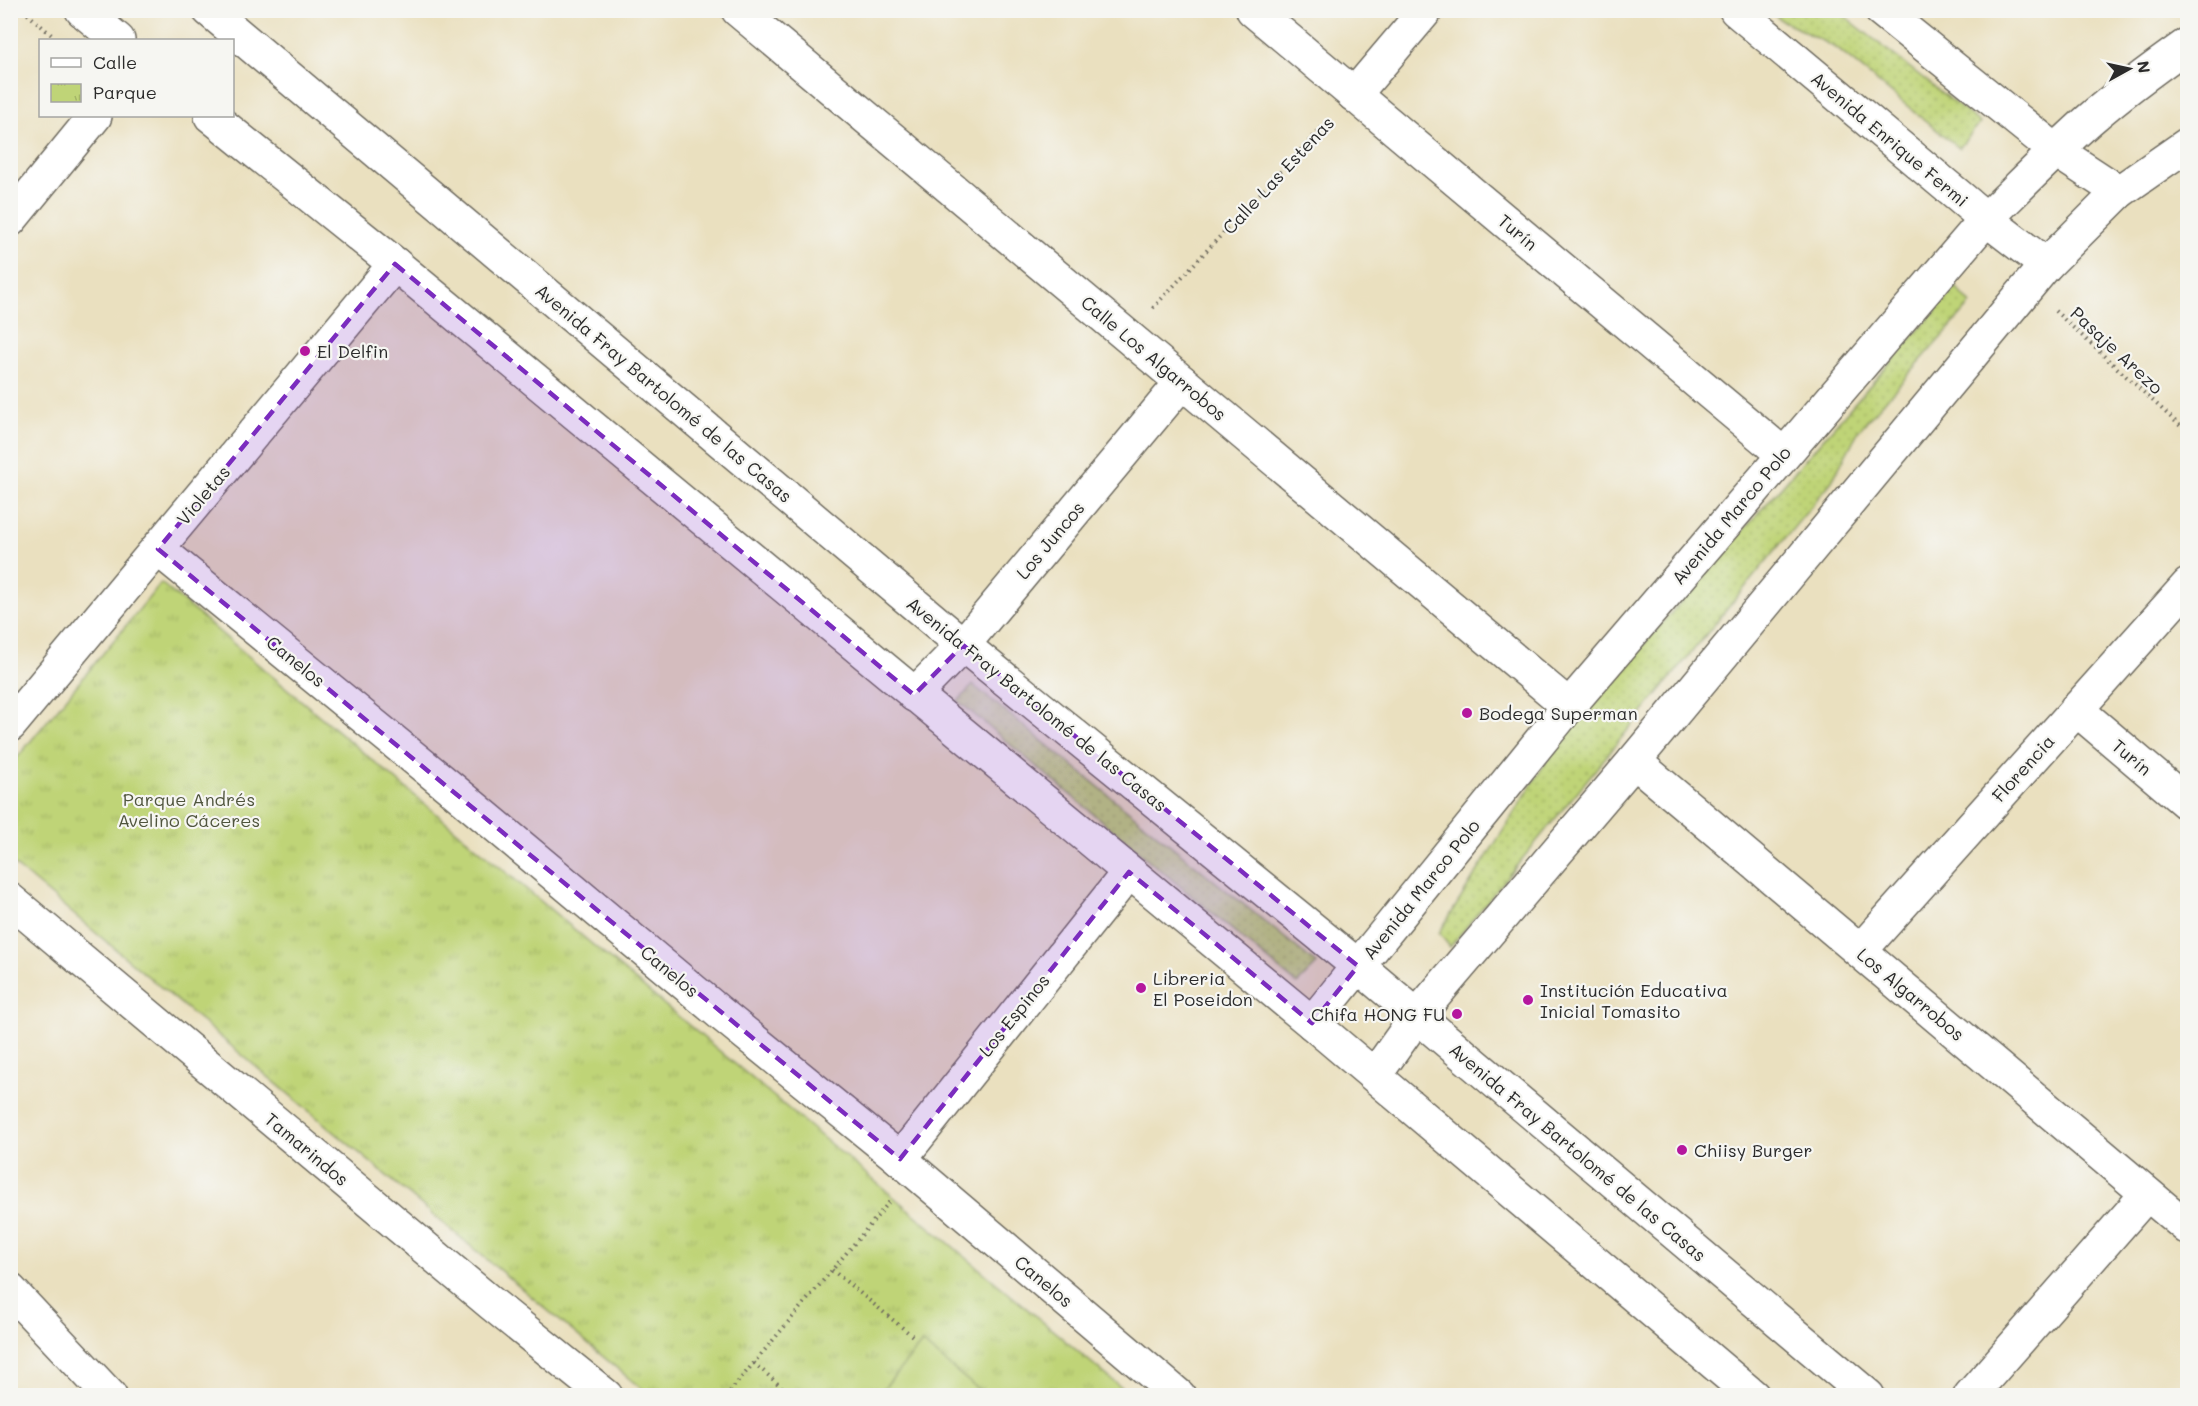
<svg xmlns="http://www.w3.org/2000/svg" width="2198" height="1406" font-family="Mali,sans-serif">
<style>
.grass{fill:url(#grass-dots);stroke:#758051;stroke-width:1.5}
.park{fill:url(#park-tufts);stroke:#758051;stroke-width:1.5}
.pitch{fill:#bfd477;stroke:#758051;stroke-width:1.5}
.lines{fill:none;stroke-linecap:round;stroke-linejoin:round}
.minor-casing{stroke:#6e6a5f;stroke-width:36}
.tertiary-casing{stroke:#6e6a5f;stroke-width:36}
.path{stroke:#6e6a5f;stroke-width:4;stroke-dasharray:1.5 4.5;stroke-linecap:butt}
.minor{stroke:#fff;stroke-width:33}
.tertiary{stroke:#fff;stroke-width:33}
.marked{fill:#7b2cbf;fill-opacity:0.2;stroke:#7b2cbf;stroke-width:4.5;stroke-dasharray:12 8;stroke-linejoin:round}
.poi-dot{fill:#b5179e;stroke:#f6f6f2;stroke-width:2}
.labels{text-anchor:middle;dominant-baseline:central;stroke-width:4.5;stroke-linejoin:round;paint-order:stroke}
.street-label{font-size:18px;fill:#2b2b2b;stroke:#f6f6f2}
.poi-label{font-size:18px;fill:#2b2b2b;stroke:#f6f6f2;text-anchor:start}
.park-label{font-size:18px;fill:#50553e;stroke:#f6f6f2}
</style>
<defs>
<pattern id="grass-dots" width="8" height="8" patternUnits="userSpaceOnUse" patternTransform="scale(1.5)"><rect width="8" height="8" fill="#bfd477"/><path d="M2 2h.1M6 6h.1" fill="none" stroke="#a4b667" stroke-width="1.8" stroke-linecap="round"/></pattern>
<pattern id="park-tufts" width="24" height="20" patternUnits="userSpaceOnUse" patternTransform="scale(1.5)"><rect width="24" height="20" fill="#bfd477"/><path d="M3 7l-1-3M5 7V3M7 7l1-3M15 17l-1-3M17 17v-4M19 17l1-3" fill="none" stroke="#a4b667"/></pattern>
</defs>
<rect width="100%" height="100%" fill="#f6f6f2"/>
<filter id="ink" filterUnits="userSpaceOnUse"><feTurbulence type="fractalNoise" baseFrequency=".0167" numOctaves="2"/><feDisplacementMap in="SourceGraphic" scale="12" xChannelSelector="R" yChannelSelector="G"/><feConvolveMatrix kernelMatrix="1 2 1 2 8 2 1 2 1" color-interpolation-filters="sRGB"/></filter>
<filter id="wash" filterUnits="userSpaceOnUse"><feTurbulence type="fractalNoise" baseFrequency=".008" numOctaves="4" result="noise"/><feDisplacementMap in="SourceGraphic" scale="24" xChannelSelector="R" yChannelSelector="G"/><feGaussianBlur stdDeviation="1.35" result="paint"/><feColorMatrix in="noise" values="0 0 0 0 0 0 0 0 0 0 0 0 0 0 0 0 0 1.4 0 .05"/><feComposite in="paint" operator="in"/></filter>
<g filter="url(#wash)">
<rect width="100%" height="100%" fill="#eae0bf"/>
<g class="grass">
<path d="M1769 11H1838L1980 123 1959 148 1836 48 1781 20Z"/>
<path d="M1956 287 1971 304 1859 430 1832 481 1450 947 1439 933 1559 741Z"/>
<path d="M973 685 1317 964 1297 984 958 701Z"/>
</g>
<path class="park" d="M161 583 1130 1395H649L11 862V765Z"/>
<path class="pitch" d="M922 1343 985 1395H878Z"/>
</g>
<g filter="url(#ink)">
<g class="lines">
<g class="minor-casing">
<g id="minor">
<path d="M738 10 1569 706"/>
<path d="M1253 10 1783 454"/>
<path d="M1354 95 1426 10"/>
<path d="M10 220 95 116"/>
<path d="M158 549 452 789 720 1013 900 1159 1179 1396"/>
<path d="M914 695 963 645 1182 382"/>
<path d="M2076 709 2188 804"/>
<path d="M10 725 395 264"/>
<path d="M1634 761 2188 1228"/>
<path d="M10 900 492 1304 606 1396"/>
<path d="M1860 951 2188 585"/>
<path d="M900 1159 1129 872"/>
<path d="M10 1290 110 1396"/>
<path d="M1970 1396 2147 1194"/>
</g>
</g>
<g class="tertiary-casing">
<g id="tertiary">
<path d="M82 10 118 40"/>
<path d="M209 10 963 645 1358 966 1868 1396"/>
<path d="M1736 10 1986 219 2046 265"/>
<path d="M1881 10 2055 150 2119 192"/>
<path d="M211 116 395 264 1312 1023 1753 1396"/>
<path d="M1312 1023 1569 706 1986 219C2020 186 2053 152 2089 120 2120 93 2154 68 2188 44"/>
<path d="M1375 1075 1417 1016 1634 761 2046 265 2119 192 2188 144"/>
</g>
</g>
<g class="path">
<path d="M23 10 54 37"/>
<path d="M1153 308 1328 121"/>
<path d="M2055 311 2188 433"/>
<path d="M10 770 18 761"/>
<path d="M832 1270 915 1338"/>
<path d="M754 1363 792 1396"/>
<path d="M726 1396 891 1200"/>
</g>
<use href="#minor" class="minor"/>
<use href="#tertiary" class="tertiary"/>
</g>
</g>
<path class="marked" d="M395 264 914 695 963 645 1358 966 1312 1023 1129 872 900 1159 158 549Z"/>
<g class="poi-dot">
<circle cx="305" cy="351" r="6"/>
<circle cx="1467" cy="713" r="6"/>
<circle cx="1141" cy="988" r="6"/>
<circle cx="1528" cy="1000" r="6"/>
<circle cx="1457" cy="1014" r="6"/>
<circle cx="1682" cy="1150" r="6"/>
</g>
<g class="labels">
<g class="street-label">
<text transform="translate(1890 139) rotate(40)">Avenida Enrique Fermi</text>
<text transform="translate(1278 175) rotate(-47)">Calle Las Estenas</text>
<text transform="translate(1518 232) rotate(40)">Turín</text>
<text transform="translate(2117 350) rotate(43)">Pasaje Arezo</text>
<text transform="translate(1154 358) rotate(40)">Calle Los Algarrobos</text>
<text transform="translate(664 393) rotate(40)">Avenida Fray Bartolomé de las Casas</text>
<text transform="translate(203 495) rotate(-50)">Violetas</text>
<text transform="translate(1731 515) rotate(-50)">Avenida Marco Polo</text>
<text transform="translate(1050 540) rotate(-50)">Los Juncos</text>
<text transform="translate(296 661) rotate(39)">Canelos</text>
<text transform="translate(1037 704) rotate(39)">Avenida Fray Bartolomé de las Casas</text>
<text transform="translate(2132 757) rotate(40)">Turín</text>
<text transform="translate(2023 768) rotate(-48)">Florencia</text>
<text transform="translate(1421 889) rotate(-51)">Avenida Marco Polo</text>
<text transform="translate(670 971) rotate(40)">Canelos</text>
<text transform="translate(1911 994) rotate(40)">Los Algarrobos</text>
<text transform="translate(1014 1015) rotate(-51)">Los Espinos</text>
<text transform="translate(307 1149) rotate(40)">Tamarindos</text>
<text transform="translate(1578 1152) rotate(40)">Avenida Fray Bartolomé de las Casas</text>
<text transform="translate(1044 1281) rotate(40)">Canelos</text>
</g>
<g class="poi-label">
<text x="317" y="351">El Delfin</text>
<text x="1479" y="713">Bodega Superman</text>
<text x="1153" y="978">Libreria<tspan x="1153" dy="21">El Poseidon</tspan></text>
<text x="1540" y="990">Institución Educativa<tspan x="1540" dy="21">Inicial Tomasito</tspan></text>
<text x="1445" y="1014" text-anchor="end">Chifa HONG FU</text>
<text x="1694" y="1150">Chiisy Burger</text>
</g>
<g class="park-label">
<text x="189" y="799">Parque Andrés<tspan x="189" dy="21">Avelino Cáceres</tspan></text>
</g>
</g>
<rect width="2198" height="1406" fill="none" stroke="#f6f6f2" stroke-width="36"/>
<rect x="39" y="39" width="195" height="78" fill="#f6f6f2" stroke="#a5a5a2" stroke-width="1.5"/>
<rect x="51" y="58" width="30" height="9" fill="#ffffff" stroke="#a5a5a2" stroke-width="1.5"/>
<text x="93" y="69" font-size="18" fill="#2b2b2b">Calle</text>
<rect x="51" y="84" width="30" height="18" fill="url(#park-tufts)" stroke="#a5a5a2" stroke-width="1.5"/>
<text x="93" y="99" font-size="18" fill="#2b2b2b">Parque</text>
<g transform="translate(2129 69) rotate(82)" stroke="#f6f6f2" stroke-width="4.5" paint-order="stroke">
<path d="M0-4.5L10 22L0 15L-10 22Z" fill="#2b2b2b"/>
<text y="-9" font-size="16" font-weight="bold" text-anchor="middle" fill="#2b2b2b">N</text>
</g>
</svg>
